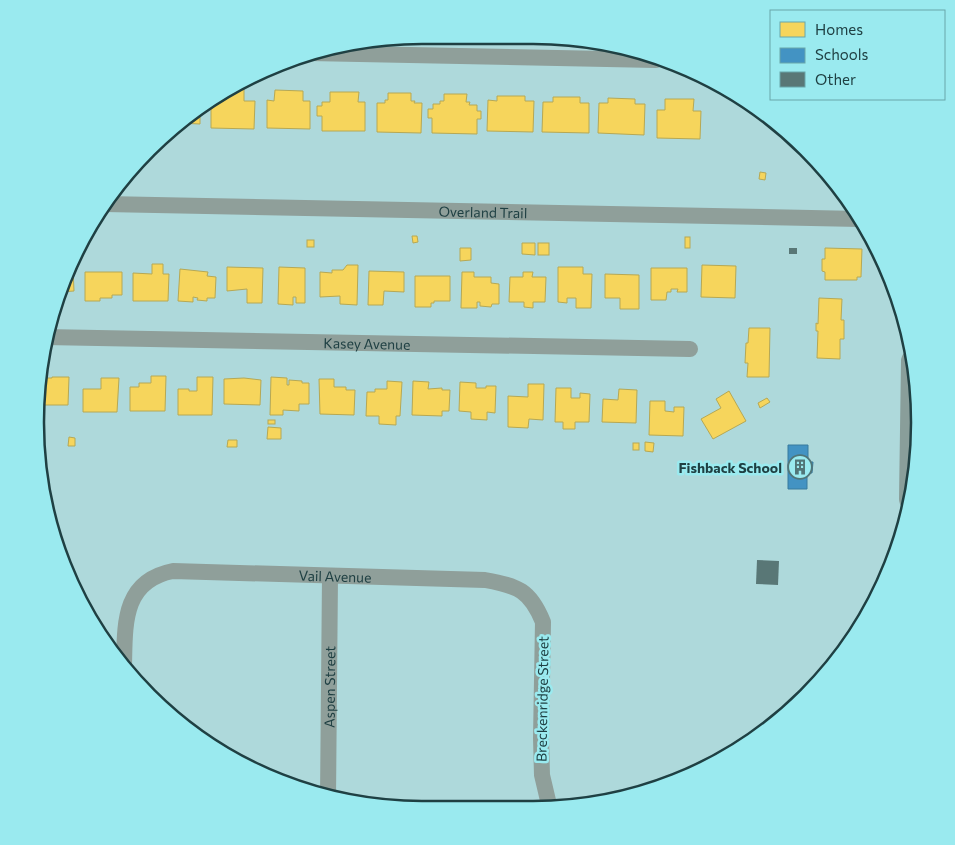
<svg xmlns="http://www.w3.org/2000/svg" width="955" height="845" font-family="Commissioner,sans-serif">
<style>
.homes{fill:#f6d55c;stroke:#b6a854}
.schools{fill:#4393c3;stroke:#387a9d}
.building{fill:#597776}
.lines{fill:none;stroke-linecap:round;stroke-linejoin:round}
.minor{stroke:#8f9f9a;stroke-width:16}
.secondary{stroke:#899e9a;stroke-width:24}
.labels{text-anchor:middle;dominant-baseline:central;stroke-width:5;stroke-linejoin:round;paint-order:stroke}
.street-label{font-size:14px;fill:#1f4043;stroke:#9aeaef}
.poi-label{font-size:14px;font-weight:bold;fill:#1f4043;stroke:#9aeaef;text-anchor:end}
.rim{fill:none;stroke:#1f4043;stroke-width:2.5}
</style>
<rect width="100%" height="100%" fill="#aed9db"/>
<g class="homes">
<path d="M230 89H244V101H255L254 129 211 128V101L223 100V94Z"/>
<path d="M275 90 303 91V101H310V129L267 128V100L274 101Z"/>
<path d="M330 92H359L358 102H365V131H322V116H317V106H322V102H330Z"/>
<path d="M388 93H411V101H415L414 103H422L421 133 377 132V103H385V100H388Z"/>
<path d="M444 94H467L466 102H470L469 105H477V111H481V119H477V134L432 133V118H428V109H433V104H440V101H444Z"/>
<path d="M497 96H525V101H534L533 132 487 131 488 100 497 101Z"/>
<path d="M553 97H580V103H589V133L542 132 543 102H553Z"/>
<path d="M608 98 635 99V104H645L644 135 598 133 599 103H608Z"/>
<path d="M665 99H694L693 111H701L700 139 657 138V110H665Z"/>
<path d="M200 109V124L178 123Z"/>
<path d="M760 172 766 173 765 180 759 179Z"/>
<path d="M412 236H417L418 242 413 243Z"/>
<rect x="685" y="237" width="5" height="11"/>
<rect x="307" y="240" width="7" height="7"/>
<path d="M522 243H535V255L522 254Z"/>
<rect x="538" y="243" width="11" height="12"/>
<path d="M460 248H471V260L460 261Z"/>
<path d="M825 248 862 249 861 277H857V280H825V272L822 271V259H825Z"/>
<path d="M152 264H163V274H169L168 301H133V273L152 274Z"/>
<path d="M347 265H358L357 305 340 304V296L320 297V272L332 273V270H343Z"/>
<path d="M702 265 736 266 735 298 701 297Z"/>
<path d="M227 267 263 268 262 303H247V289L227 291Z"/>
<path d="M279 267 305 268V303H296V297H293V305L278 304Z"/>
<path d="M558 267H583V274H592L591 308H576V298H567V303L558 302Z"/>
<path d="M651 268H687V292H677L678 289H671V292H667L666 300H651Z"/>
<path d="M68 269H73L74 291 59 292Z"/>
<path d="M180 269 208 272 207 276 216 277 215 298H207V301L197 300 198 298 193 297V302L178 301Z"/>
<path d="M369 271 404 272V292L384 291 383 305H368Z"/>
<path d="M85 272H122V295H112V298H100V301H85Z"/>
<path d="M462 272H474V277H491V283L499 284V304H492L491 307 480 306V302H477V308H461Z"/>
<path d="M523 272H533L532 277H546L545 302H533V308L524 307V302H509L510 277H523Z"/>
<path d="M605 274 639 275V309H620V298H605Z"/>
<path d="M415 276H450V301H434V303H431V307H415Z"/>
<path d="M819 298 842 299 841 320H844V339H840V359L817 358 818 331H816V323L818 324Z"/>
<path d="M749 328H770L769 377H747L748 363H745L746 343H748Z"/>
<path d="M151 376H166L165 411H130V387H139V383H151Z"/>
<path d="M52 377H69L68 405H39L40 378H52Z"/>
<path d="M197 377H213L212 415H178V389H189V391H197Z"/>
<path d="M271 377 287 378V385H289V380L302 381V383H309V404H299V411L283 410V415H270Z"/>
<path d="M101 378H119L117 412H83V389H101Z"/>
<path d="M244 378 261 380 260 405 224 404V379Z"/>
<path d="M319 379H334V387H346V390H355L354 415 320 414Z"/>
<path d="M387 381 402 382 400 416H396V425L379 424V416H366L367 392H375V389H387Z"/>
<path d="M413 381 429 382 428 389 442 388V390H450L449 411H442V416L412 415Z"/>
<path d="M460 382 476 383V388H486V386H496L495 413 487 412V420L471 419V412L459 411Z"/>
<path d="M528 384H544L543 420 529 419 528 428 508 427V396L528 397Z"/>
<path d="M556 388H571V398H580V393L590 394 589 422H575V429H563V422H555Z"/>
<path d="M619 389 637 390 636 423 602 422 603 399 618 400Z"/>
<path d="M729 391 746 421 713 439 701 419 721 408 716 399Z"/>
<path d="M767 398 770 402 760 408 758 403Z"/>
<path d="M650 401H665V411L674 412V407H684L683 436 649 435Z"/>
<rect x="268" y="420" width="7" height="4"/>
<path d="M268 427 281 428V439H267Z"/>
<path d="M37 436H42V448H36Z"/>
<path d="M69 437 75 438V446H68Z"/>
<path d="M228 440H237V447H227Z"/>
<path d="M645 442 654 443 653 452 645 451Z"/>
<rect x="633" y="443" width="6" height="7"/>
</g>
<path class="schools" d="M788 445H808V462H813L812 473H807V489H788Z"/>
<g class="building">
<rect x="789" y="248" width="8" height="6"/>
<path d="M757 560 779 561 778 585 756 584Z"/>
</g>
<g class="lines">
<g class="minor">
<path d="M309 53 656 60"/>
<path id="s1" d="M105 204 860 219"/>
<path id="s2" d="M45 337 690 349"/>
<path id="s3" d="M124 667C125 625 122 581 173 571L485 580C518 586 530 590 543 622L541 738 542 775 550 809"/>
<path id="s4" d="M328 798 330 576"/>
</g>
<path class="secondary" d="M911 499 913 361"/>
</g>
<defs>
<g id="building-ring" transform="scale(1.25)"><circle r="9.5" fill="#9aeaef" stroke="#517678" stroke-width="1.5"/><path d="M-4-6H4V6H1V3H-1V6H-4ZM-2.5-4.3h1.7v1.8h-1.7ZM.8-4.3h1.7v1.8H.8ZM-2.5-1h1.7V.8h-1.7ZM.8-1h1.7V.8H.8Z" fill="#517678"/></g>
</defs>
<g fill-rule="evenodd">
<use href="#building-ring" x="800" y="467"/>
</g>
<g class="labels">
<g class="street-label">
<text stroke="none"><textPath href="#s1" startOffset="378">Overland Trail</textPath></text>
<text stroke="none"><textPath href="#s2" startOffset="322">Kasey Avenue</textPath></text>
<text stroke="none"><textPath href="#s3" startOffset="282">Vail Avenue</textPath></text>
<text stroke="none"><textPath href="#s4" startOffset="111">Aspen Street</textPath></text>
<text transform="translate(542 699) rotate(-89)">Breckenridge Street</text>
</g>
<g class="poi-label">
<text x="782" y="467">Fishback School</text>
</g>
</g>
<path d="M0 0H955V845H0ZM422 44H533A378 378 0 0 1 911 422V423A378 378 0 0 1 533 801H422A378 378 0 0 1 44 423V422A378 378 0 0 1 422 44Z" fill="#9aeaef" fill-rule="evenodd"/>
<path class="rim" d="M422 44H533A378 378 0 0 1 911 422V423A378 378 0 0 1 533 801H422A378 378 0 0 1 44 423V422A378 378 0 0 1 422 44Z"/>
<rect x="770" y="10" width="175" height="90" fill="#9aeaef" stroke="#69a6aa"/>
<rect x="780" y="22" width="25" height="15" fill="#f6d55c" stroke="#69a6aa"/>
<text x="815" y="35" font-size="15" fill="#1f4043">Homes</text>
<rect x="780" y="48" width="25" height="15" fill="#4393c3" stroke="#69a6aa"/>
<text x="815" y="60" font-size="15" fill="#1f4043">Schools</text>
<rect x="780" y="72" width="25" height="15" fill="#597776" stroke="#69a6aa"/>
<text x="815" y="85" font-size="15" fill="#1f4043">Other</text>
</svg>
